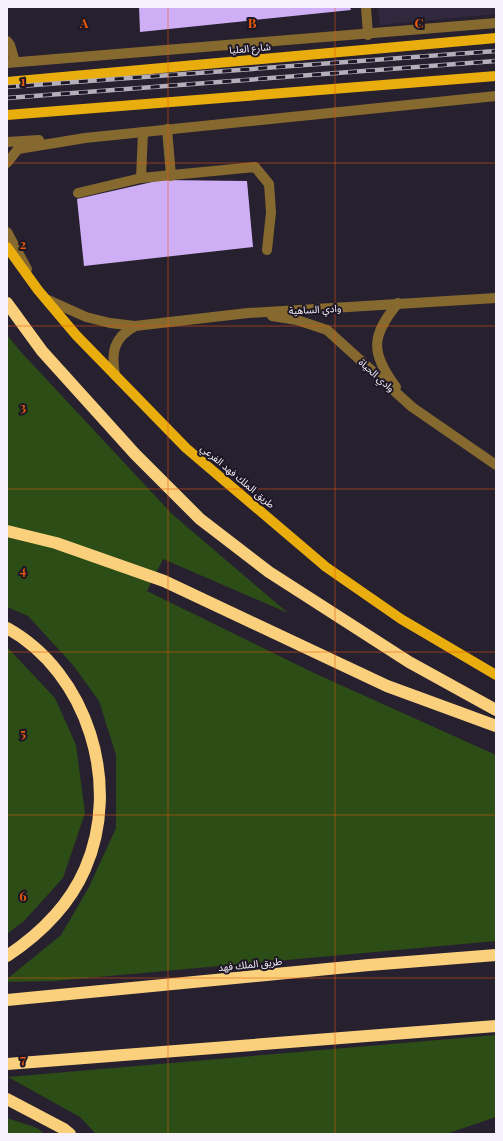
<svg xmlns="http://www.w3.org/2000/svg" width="503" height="1141" font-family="'Playfair Display','Noto Sans Arabic',serif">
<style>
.built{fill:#32283d}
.green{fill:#2c4d16}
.building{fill:#ceaff5}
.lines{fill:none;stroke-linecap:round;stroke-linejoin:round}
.service{stroke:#85692f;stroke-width:10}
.minor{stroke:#85692f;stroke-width:10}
.primary{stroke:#e9ad0e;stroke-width:10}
.motorway{stroke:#fad07d;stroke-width:12}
.rail-casing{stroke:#b4afbb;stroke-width:4.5}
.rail{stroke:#1e1725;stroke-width:3;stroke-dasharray:9;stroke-linecap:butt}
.grid{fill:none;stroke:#e8590c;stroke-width:1;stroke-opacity:0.55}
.labels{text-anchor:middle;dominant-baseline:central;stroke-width:4;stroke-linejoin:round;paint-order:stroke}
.street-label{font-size:10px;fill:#f5f0fb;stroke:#1e1725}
.grid-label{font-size:13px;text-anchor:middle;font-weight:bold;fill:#e8590c;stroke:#1e1725;stroke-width:4;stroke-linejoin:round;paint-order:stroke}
</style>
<rect width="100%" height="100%" fill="#27202f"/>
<path class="built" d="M378 7H496V14L380 25Z"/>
<g class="green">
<path d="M7 335 21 352 172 514 288 613 163 559 147 591 314 673 496 755V941L54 981 7 982V979L61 935 89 887 116 828V755L99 701 73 665 28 616 7 607Z"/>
<path d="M7 647 55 698 76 745 85 813 63 878 24 921 7 934Z"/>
<path d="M496 1035V1117L446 1134H96L80 1117 8 1077Z"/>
<path d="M7 1118 37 1128 44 1134H7Z"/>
</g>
<g class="building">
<path d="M139 7H350L351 10 140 32Z"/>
<path d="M161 180 247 181 253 247 84 266 77 199Z"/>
</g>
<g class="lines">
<g class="service">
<path d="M7 41 10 45 15 62"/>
<path d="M7 63 496 23"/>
<path d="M167 129 171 176"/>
<path d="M7 142 39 140"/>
<path d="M7 163 18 149 85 138 496 96"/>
<path d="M141 178 143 132"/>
<path d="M78 193 141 178 255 167 269 184 271 212 267 250"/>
<path d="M7 232 27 269"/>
<path d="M46 299 86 317 110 323 135 326 248 313 496 298"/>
<path d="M272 316 297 320 327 330 412 407 496 465"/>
<path d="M115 375C111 353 113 338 135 326"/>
<path d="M396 387C370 352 371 336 398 303"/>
</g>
<path class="minor" d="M366 7 368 35"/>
<g class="primary">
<path d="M7 82 496 38"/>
<path d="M7 115 496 76"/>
<path d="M7 247 38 290 76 335 186 448 326 567 401 619 496 675"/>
</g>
<g class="motorway">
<path d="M7 303 42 351 135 454 200 519 269 572 409 662 496 710"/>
<path d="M7 531 56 543 164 581 387 686 496 726"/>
<path d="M7 628C88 673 122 785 85 869 69 906 40 934 7 956"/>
<path d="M7 1000 369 965 496 955"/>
<path d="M7 1064 496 1026"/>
<path d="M7 1099 64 1129 70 1134"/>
</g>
<g class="rail-casing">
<g id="rail">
<path d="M7 87 496 51"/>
<path d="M7 98 496 61"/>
</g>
</g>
<use href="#rail" class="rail"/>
</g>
<path class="grid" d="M168 7V1134M335 7V1134M7 163H496M7 326H496M7 489H496M7 652H496M7 815H496M7 978H496"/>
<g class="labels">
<g class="street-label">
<text transform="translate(250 48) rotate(-5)">شارع العليا</text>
<text transform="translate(315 309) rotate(-3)">وادي الساهية</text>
<text transform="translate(377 375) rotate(42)">وادي الحياة</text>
<text transform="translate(238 476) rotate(40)">طريق الملك فهد الفرعي</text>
<text transform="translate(250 964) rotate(-6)">طريق الملك فهد</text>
</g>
</g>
<g class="grid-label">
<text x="84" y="28">A</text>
<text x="252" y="28">B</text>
<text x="419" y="28">C</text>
<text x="23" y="86">1</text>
<text x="23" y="249">2</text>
<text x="23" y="412">3</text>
<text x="23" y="575">4</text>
<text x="23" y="738">5</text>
<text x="23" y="901">6</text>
<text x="23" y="1064">7</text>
</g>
<rect width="503" height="1141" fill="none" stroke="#f5f0fb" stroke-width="16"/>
</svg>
